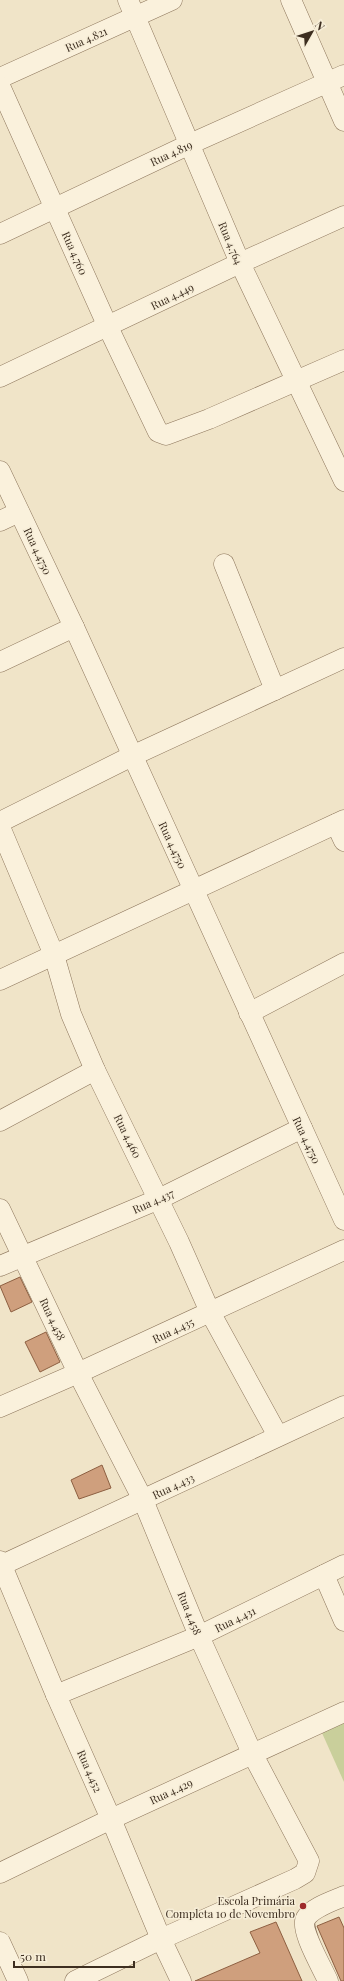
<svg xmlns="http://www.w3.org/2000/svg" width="344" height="1981" font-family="'Playfair Display',serif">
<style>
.green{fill:#c9cf9b}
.building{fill:#cf9f7d;stroke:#8d5f41}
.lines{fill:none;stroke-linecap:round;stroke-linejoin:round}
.minor-casing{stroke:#8d765c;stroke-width:21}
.minor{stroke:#faf1dc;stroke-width:20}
.poi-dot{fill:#9e2a2b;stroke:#f7eed8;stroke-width:1.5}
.labels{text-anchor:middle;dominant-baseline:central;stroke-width:3;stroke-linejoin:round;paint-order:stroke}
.street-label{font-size:11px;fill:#3d2e20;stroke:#f7eed8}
.poi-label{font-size:11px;fill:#3d2e20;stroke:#f7eed8;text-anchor:end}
</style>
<rect width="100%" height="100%" fill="#f0e4c8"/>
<path class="green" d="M344 1712V1782L318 1724Z"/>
<g class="building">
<path d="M20 1277 32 1302 11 1312 0 1286Z"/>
<path d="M46 1332 60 1362 40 1372 25 1342Z"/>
<path d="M102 1465 111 1488 79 1499 71 1480Z"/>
<path d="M339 1917 344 1928V1981H341L317 1926Z"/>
<path d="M276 1922 302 1981H195L260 1953 250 1932Z"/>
</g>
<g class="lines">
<g class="minor-casing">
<g id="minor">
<path d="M128 0 240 263 344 481"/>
<path d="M291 0 344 121"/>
<path d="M0 78 172 0"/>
<path d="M0 86 108 327 158 432 166 435 209 419 344 360"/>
<path d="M0 234 190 144 344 75"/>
<path d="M0 377 240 263 344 216"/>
<path d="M0 471 74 627 344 1220"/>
<path d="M0 521 19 512"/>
<path d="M224 564 275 690"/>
<path d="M0 662 74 627"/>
<path d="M0 822 132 756 344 658"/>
<path d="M336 824 344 841"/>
<path d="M0 827 54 955 71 1014 95 1070 179 1242 210 1312 278 1436"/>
<path d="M0 980 344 820"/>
<path d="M249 1013 344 963"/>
<path d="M0 1121 95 1070"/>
<path d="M0 1209 78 1373 143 1500 199 1636 252 1753 309 1861 305 1873 295 1879 161 1939 75 1981"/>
<path d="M0 1266 159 1199 302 1128"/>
<path d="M0 1407 78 1373 344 1250"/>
<path d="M0 1561 56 1695 111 1819 161 1939 181 1981"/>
<path d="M0 1564 2 1565 344 1406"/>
<path d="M324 1575 344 1621"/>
<path d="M56 1695 199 1636 344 1565"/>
<path d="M0 1873 111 1819 344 1712"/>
<path d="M0 1942 18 1981"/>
<path d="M328 1981C323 1969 299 1929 306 1918 313 1907 333 1901 344 1896"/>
</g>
</g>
<use href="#minor" class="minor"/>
</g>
<circle class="poi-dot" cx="303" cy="1906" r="4"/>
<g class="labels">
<g class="street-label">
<text transform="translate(86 39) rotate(-24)">Rua 4.821</text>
<text transform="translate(171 153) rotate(-25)">Rua 4.819</text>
<text transform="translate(231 243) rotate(67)">Rua 4.764</text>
<text transform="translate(75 253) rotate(66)">Rua 4.760</text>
<text transform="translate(172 296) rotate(-26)">Rua 4.449</text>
<text transform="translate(38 551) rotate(65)">Rua 4.4750</text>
<text transform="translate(173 845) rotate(65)">Rua 4.4750</text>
<text transform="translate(128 1136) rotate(64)">Rua 4.460</text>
<text transform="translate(307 1140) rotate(65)">Rua 4.4750</text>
<text transform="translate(153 1201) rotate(-24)">Rua 4.437</text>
<text transform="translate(53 1319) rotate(65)">Rua 4.458</text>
<text transform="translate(173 1330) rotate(-25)">Rua 4.435</text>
<text transform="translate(173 1486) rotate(-25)">Rua 4.433</text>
<text transform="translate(190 1613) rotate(68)">Rua 4.458</text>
<text transform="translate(235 1619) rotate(-26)">Rua 4.431</text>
<text transform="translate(90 1771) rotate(66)">Rua 4.452</text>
<text transform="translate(171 1791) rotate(-25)">Rua 4.429</text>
</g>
<g class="poi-label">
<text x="295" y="1900">Escola Primária<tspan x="295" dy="13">Completa 10 de Novembro</tspan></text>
</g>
</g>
<g transform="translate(312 32) rotate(51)" stroke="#f7eed8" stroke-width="3" paint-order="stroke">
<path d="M0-3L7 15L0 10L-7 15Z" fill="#3d2e20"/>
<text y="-6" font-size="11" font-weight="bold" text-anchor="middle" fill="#3d2e20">N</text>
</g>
<path d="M14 1961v6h120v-6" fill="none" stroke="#3d2e20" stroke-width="2"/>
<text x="20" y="1961" font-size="12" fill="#3d2e20" stroke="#f7eed8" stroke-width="3" paint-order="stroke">50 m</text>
</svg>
